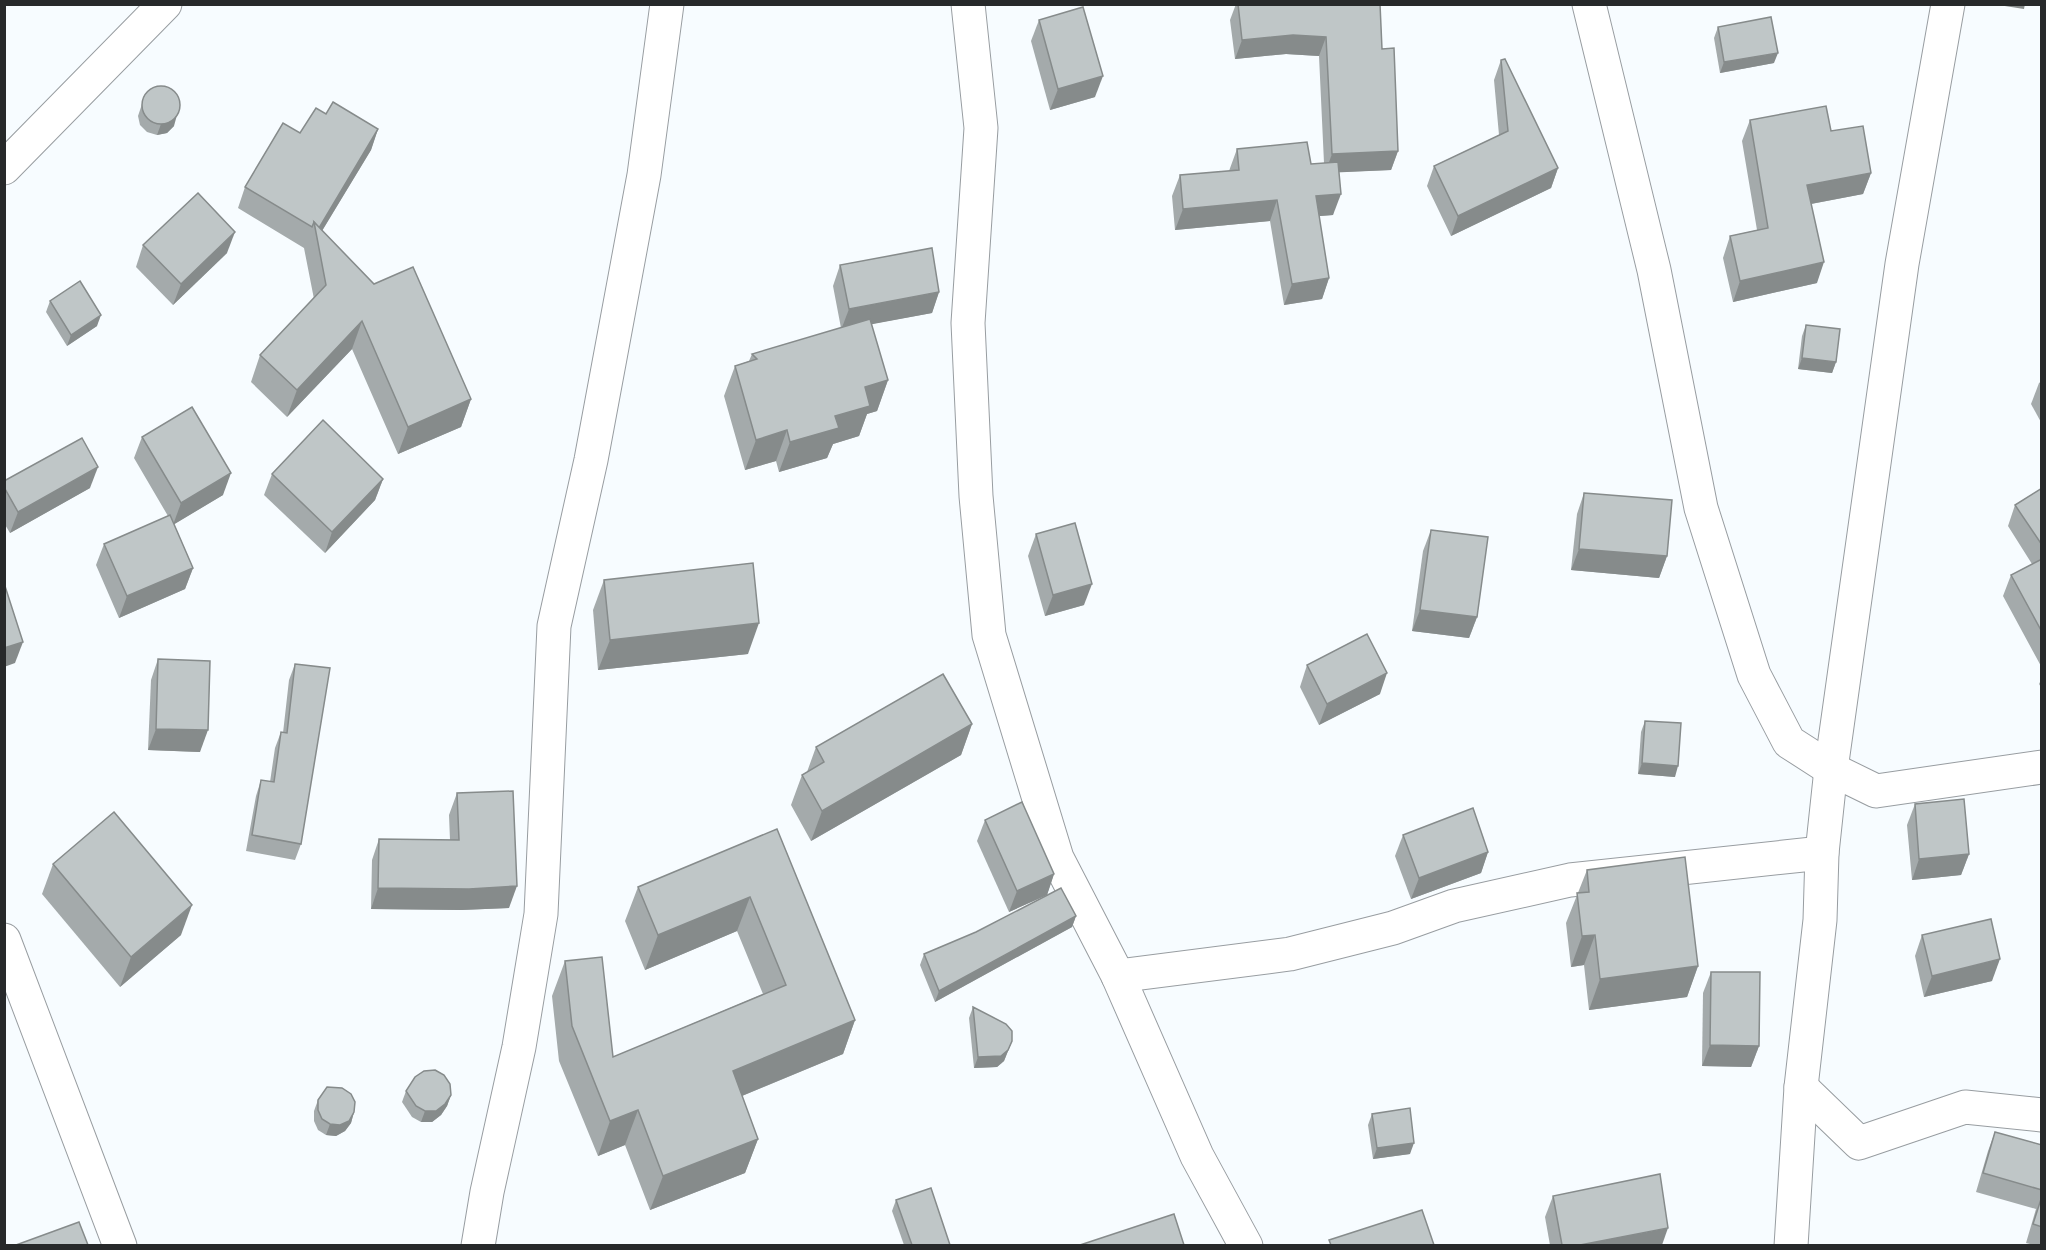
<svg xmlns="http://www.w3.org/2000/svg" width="2046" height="1250" font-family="Cabin,sans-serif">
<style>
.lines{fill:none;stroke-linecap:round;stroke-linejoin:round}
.minor-casing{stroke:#989da1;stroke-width:35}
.minor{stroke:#fff;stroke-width:33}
.wall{fill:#a4aaab}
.shaded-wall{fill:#868b8b}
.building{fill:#bfc6c7;stroke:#868b8b;stroke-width:1.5}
</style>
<rect width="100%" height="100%" fill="#f7fcff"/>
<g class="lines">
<g class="minor-casing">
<g id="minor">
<path d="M968 4 981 128 968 323 976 496 989 635 1057 858 1118 976 1197 1156 1246 1246"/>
<path d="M1589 4 1654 270 1701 508 1754 675 1789 742 1831 769 1876 791 2042 767"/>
<path d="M4 168 165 4"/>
<path d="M4 940 120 1246"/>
<path d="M1118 976 1290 954 1393 928 1454 906 1570 880 1822 853"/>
<path d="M1801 1087 1859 1143 1965 1107 2042 1115"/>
<path d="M478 1246 487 1192 519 1047 541 914 554 626 591 460 644 175 667 4"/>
<path d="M1791 1246 1801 1087 1820 920 1822 853 1831 769 1902 264 1948 4"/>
</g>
</g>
<use href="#minor" class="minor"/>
</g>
<g class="wall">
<path d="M1236 4H1380L1382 49 1398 151 1391 170 1339 172 1333 215 1319 216 1329 278 1322 299 1284 305 1270 221 1175 230 1172 196 1180 175 1229 171 1237 149 1311 164 1324 163 1319 56 1286 54 1235 59 1230 20Z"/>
<path d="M1039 20 1095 97 1050 110 1031 41Z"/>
<path d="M1718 27 1774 63 1720 73 1714 38Z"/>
<path d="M1501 60 1558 168 1551 188 1451 236 1427 186 1434 166 1499 135 1494 80Z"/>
<path d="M145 95 174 126 167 133 157 135 147 132 140 125 138 116Z"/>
<path d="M326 114 378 129 371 150 322 231 471 399 461 427 398 454 352 349 287 417 251 382 260 355 314 299 304 248 238 208 245 187Z"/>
<path d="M1750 120 1871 173 1863 194 1811 204 1817 283 1733 302 1723 258 1730 236 1757 230 1742 141Z"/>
<path d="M143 245 227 253 173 305 136 267Z"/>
<path d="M840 265 939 292 932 313 871 324 888 380 877 411 867 414 859 436 833 444 827 458 779 472 776 461 745 470 724 396 735 366 749 361 752 354 841 328 833 286Z"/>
<path d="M50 301 97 326 67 346 46 312Z"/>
<path d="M1806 325 1836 362 1832 373 1798 369 1802 336Z"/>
<path d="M2042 381V424L2031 404 2039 383Z"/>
<path d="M142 437 223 495 174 524 193 568 185 589 119 618 96 565 104 544 168 516 134 458Z"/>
<path d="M272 474 383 479 375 500 325 553 264 495Z"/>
<path d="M4 487 90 488 10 533 4 523Z"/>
<path d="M2042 488V668L2003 596 2011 575 2032 564 2008 526 2015 505Z"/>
<path d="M1584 493 1667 556 1659 578 1571 570 1577 514Z"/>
<path d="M1431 530 1477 617 1469 638 1412 631 1423 551Z"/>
<path d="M1036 534 1084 605 1045 616 1028 556Z"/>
<path d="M604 580 748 654 598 670 593 610Z"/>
<path d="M158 659 200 752 148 750 151 680Z"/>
<path d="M295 664 301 844 295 860 246 851 256 796 261 780 270 782 275 748 281 732 283 733 289 680Z"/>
<path d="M1307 665 1380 694 1319 725 1300 687Z"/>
<path d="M2042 678V689L2039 684Z"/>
<path d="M1645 721 1675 777 1638 774 1641 732Z"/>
<path d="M972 724 961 755 811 841 791 805 802 775 807 772 816 747Z"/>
<path d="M457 793 509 908 461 910 371 909 372 860 379 839 450 840 449 815Z"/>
<path d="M1915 804 1969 854 1961 875 1912 880 1907 825Z"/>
<path d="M985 820 1054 874 1047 895 1009 912 977 841Z"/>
<path d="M777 829 855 1020 843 1054 742 1096 758 1139 745 1173 650 1210 625 1145 598 1156 559 1061 552 996 565 961 613 1057 763 994 737 931 645 970 625 921 638 887Z"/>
<path d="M1403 835 1488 852 1481 873 1411 899 1395 856Z"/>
<path d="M53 864 181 935 120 987 42 894Z"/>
<path d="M1587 870 1698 966 1687 997 1589 1010 1584 965 1571 967 1566 923Z"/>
<path d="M1076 916 1072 927 935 1002 920 965 924 954Z"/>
<path d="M1922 935 1992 981 1924 997 1915 956Z"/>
<path d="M1711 972 1759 1046 1751 1067 1702 1066 1703 993Z"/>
<path d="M973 1007 1012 1041 1004 1061 997 1067 974 1068 969 1018Z"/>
<path d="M406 1091 451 1095 447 1106 441 1115 432 1122H421L412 1117 402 1102Z"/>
<path d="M318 1100 354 1112 351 1123 345 1131 336 1136 326 1135 318 1130 314 1121V1111Z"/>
<path d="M1372 1114 1410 1154 1373 1159 1368 1125Z"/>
<path d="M1995 1132 2042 1145V1245H2034L2026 1243 2036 1209 1976 1192 1988 1151Z"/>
<path d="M1553 1196 1662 1245H1550L1545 1217Z"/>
<path d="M896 1200 950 1245H904L892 1211Z"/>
</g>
<g class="shaded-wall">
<path d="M1992 4H2025L2024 9Z"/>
<path d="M1293 35 1326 37 1319 56 1286 54 1235 59 1242 40Z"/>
<path d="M1778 53 1774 63 1720 73 1724 62Z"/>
<path d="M1103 76 1095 97 1050 110 1058 89Z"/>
<path d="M177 115 174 126 167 133 157 135 161 124Z"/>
<path d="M378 129 371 150 317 239 318 230Z"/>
<path d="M1398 151 1391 170 1325 173 1332 154Z"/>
<path d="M1558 168 1551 188 1451 236 1458 216Z"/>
<path d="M1871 173 1863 194 1800 206 1807 185Z"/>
<path d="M1341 194 1333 215 1308 217 1316 196Z"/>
<path d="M1277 200 1270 221 1175 230 1183 209Z"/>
<path d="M235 232 227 253 173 305 181 284Z"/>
<path d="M1824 262 1817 283 1733 302 1740 281Z"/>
<path d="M1329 278 1322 299 1284 305 1292 284Z"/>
<path d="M939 292 932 313 841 330 849 309Z"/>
<path d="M101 315 97 326 67 346 71 335Z"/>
<path d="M362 321 352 349 287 417 297 390Z"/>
<path d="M1802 358 1836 362 1832 373 1798 369Z"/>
<path d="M888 380 877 411 867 414 859 436 833 444 827 458 779 472 790 442 835 416 865 387Z"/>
<path d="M471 399 461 427 398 454 408 427Z"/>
<path d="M787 430 776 461 745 470 756 440Z"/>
<path d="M98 467 90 488 10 533 18 512Z"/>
<path d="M231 473 223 495 173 525 181 503Z"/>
<path d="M383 479 375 500 325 553 332 532Z"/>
<path d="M1579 549 1667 556 1659 578 1571 570Z"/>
<path d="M193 568 185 589 119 618 127 596Z"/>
<path d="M1092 584 1084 605 1045 616 1053 595Z"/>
<path d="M1420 610 1477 617 1469 638 1412 631Z"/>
<path d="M759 623 748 654 598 670 610 640Z"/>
<path d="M23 642 15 663 4 667V648Z"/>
<path d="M1387 673 1380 694 1319 725 1327 704Z"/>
<path d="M972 724 961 755 811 841 822 811Z"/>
<path d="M156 729 208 730 200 752 148 750Z"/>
<path d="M1642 763 1678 766 1675 777 1638 774Z"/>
<path d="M1488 852 1481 873 1411 899 1419 878Z"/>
<path d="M1969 854 1961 875 1912 880 1919 859Z"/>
<path d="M1054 874 1047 895 1009 912 1017 891Z"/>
<path d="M517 886 509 908 461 910 371 909 378 888Z"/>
<path d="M750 897 737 931 645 970 658 935Z"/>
<path d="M192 905 181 935 120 987 131 957Z"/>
<path d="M1076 916 1072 927 935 1002 939 991Z"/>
<path d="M1595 935 1584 965 1571 967 1582 936Z"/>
<path d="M2000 959 1992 981 1924 997 1932 976Z"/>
<path d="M1698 966 1687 997 1589 1010 1600 979Z"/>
<path d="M855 1020 843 1054 720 1105 733 1071Z"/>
<path d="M1012 1041 1004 1061 997 1067 974 1068 978 1057Z"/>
<path d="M1710 1045 1759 1046 1751 1067 1702 1066Z"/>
<path d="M451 1095 447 1106 441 1115 432 1122H421L425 1111Z"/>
<path d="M638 1110 625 1145 598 1156 610 1121Z"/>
<path d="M354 1112 351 1123 345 1131 336 1136 326 1135 330 1124Z"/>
<path d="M758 1139 745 1173 650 1210 663 1176Z"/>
<path d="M1414 1143 1410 1154 1373 1159 1377 1148Z"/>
<path d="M1668 1228 1662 1245H1580Z"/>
</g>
<g class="building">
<path d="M1238 4H1380L1382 49 1394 48 1398 151 1332 154 1326 37 1293 35 1242 40Z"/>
<path d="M1083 7 1103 76 1058 89 1039 20Z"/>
<path d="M1771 17 1778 53 1724 62 1718 27Z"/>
<path d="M1505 59 1558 168 1458 216 1434 166 1508 131 1501 60Z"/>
<circle cx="161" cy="105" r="19"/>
<path d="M333 102 378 129 319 228 314 222 312 227 245 187 283 123 300 133 316 108 326 114Z"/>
<path d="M1826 106 1831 131 1863 126 1871 173 1807 185 1824 262 1740 281 1730 236 1768 228 1750 120Z"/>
<path d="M1307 142 1311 164 1338 162 1341 194 1316 196 1329 278 1292 284 1277 200 1183 209 1180 175 1239 170 1237 149Z"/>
<path d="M198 193 235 232 181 284 143 245Z"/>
<path d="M314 222 374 284 413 267 471 399 408 427 362 321 297 390 260 355 326 285Z"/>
<path d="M932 248 939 292 849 309 840 265Z"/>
<path d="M80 281 101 315 71 335 50 301Z"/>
<path d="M870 319 888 380 865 387 870 406 835 416 839 428 790 442 787 430 756 440 735 366 757 359 752 354Z"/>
<path d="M1806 325 1840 329 1836 362 1802 358Z"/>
<path d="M192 407 231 473 181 503 142 437Z"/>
<path d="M323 420 383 479 332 532 272 474Z"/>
<path d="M82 438 98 467 18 512 4 487V481Z"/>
<path d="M2042 488V545L2015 505Z"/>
<path d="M1584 493 1672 500 1667 556 1579 549Z"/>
<path d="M170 515 193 568 127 596 104 544Z"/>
<path d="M1075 523 1092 584 1053 595 1036 534Z"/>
<path d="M1431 530 1488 537 1477 617 1420 610Z"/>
<path d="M2042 559V632L2011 575Z"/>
<path d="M753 563 759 623 610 640 604 580Z"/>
<path d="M4 583 23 642 4 648Z"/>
<path d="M1367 634 1387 673 1327 704 1307 665Z"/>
<path d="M158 659 210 661 208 730 156 729Z"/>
<path d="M295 664 330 668 301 844 252 835 261 780 274 782 281 732 287 733Z"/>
<path d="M943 674 972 724 822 811 802 775 824 762 816 747Z"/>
<path d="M1645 721 1681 723 1678 766 1642 763Z"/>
<path d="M513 791 517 886 469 889 378 888 379 839 459 840 457 793Z"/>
<path d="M1964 799 1969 854 1919 859 1915 804Z"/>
<path d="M1022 802 1054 874 1017 891 985 820Z"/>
<path d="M1473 808 1488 852 1419 878 1403 835Z"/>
<path d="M114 812 192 905 131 957 53 864Z"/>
<path d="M777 829 855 1020 733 1071 758 1139 663 1176 638 1110 610 1121 572 1026 565 961 602 957 613 1057 786 985 750 897 658 935 638 887Z"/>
<path d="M1685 857 1698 966 1600 979 1595 935 1582 936 1577 893 1589 892 1587 870Z"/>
<path d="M1061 888 1076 916 939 991 924 954 976 932Z"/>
<path d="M1991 919 2000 959 1932 976 1922 935Z"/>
<path d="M1711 972H1760L1759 1046 1710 1045Z"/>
<path d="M973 1007 1006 1024 1012 1031V1041L1008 1050 1001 1056 978 1057Z"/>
<path d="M435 1070 444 1075 450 1084 451 1095 445 1104 436 1111H425L416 1106 406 1091 415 1077 424 1071Z"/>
<path d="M327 1087 342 1088 351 1094 355 1102 354 1112 349 1121 340 1125 330 1124 322 1119 318 1110V1100Z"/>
<path d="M1410 1108 1414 1143 1377 1148 1372 1114Z"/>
<path d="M1995 1132 2042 1145V1190L1983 1173Z"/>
<path d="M1660 1174 1668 1228 1580 1245H1562L1553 1196Z"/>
<path d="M931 1188 950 1245H912L896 1200Z"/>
<path d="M2042 1196V1227L2033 1224Z"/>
<path d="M1422 1210 1434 1245H1331L1329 1240Z"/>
<path d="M1174 1214 1184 1245H1080Z"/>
<path d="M79 1222 88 1245H16Z"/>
</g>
<rect width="2046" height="1250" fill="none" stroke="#27292a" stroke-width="12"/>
</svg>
